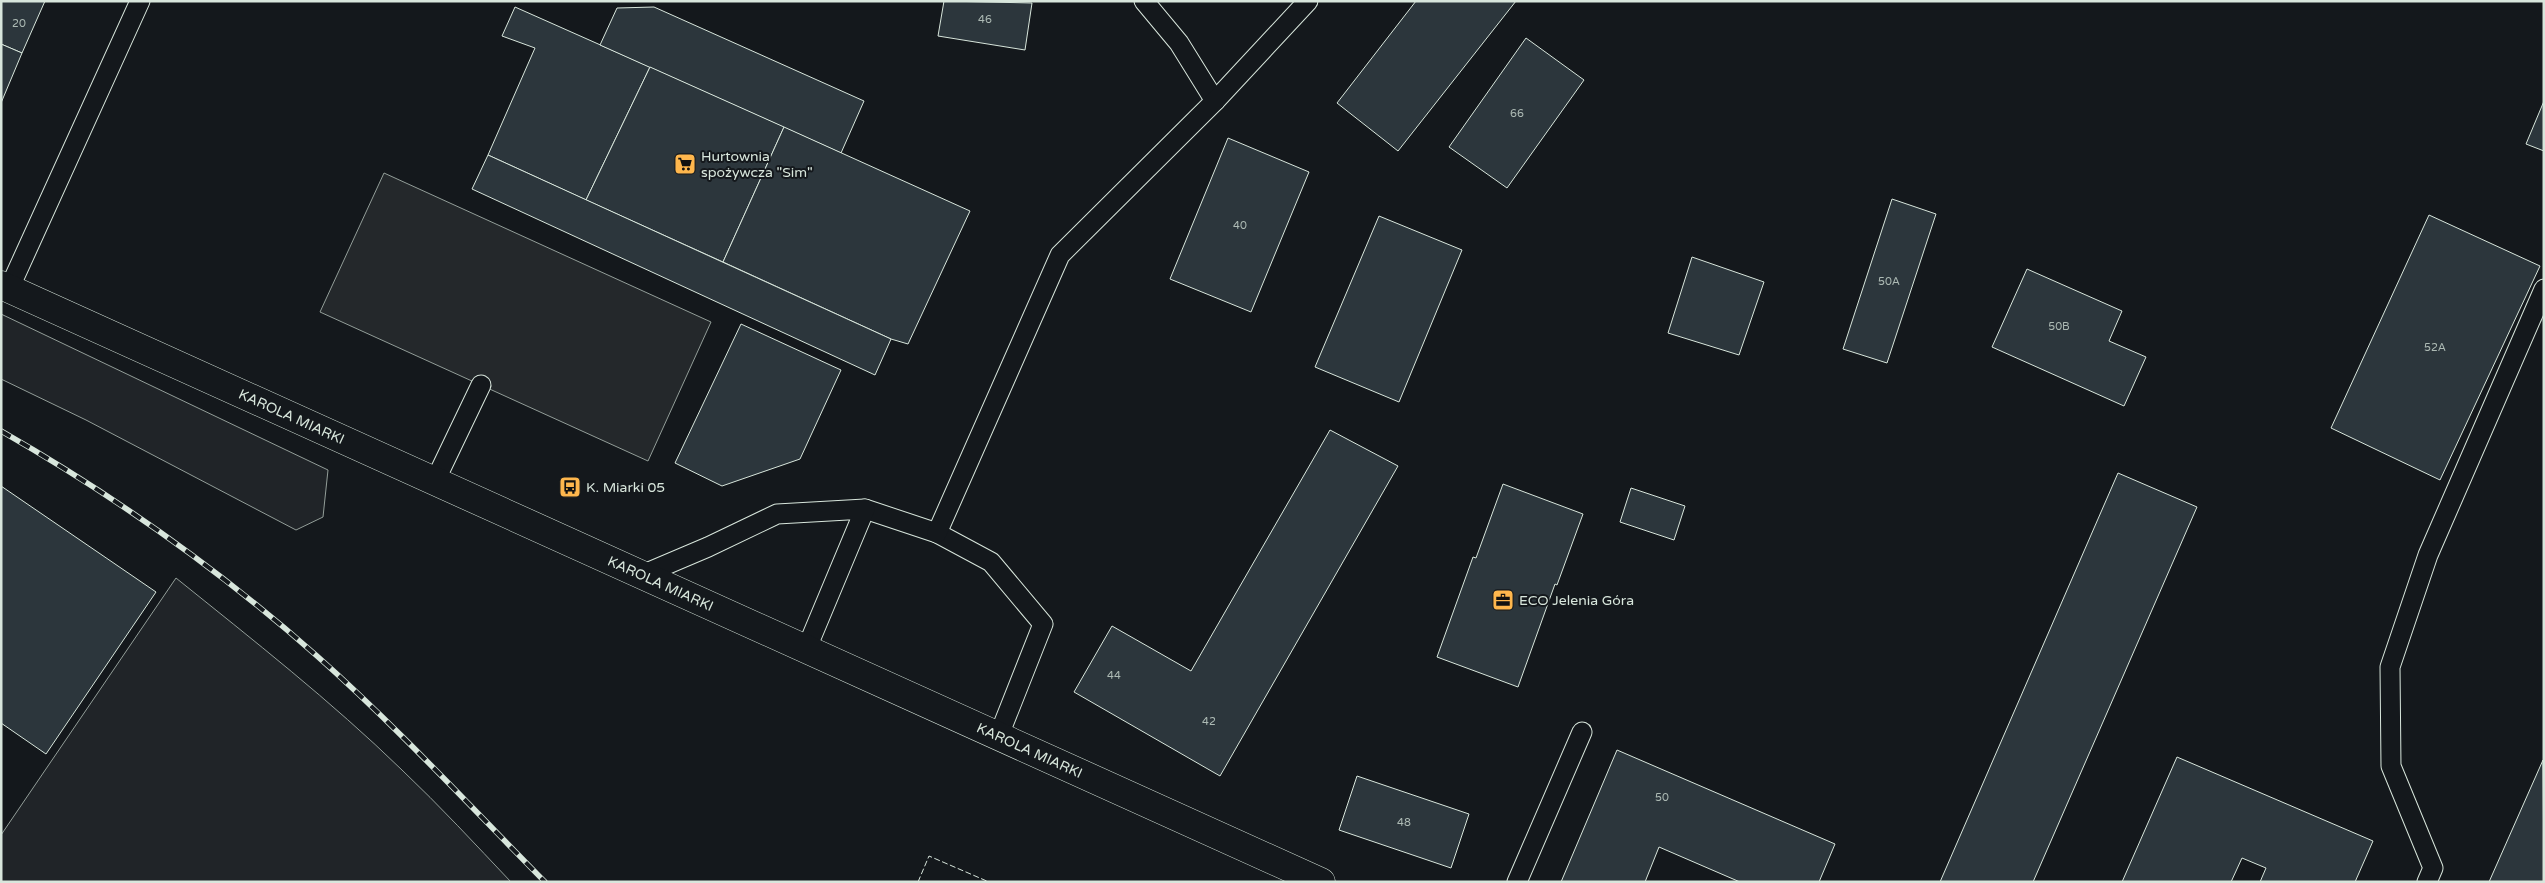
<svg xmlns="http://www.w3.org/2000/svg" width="2545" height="883" font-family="'Varela Round',sans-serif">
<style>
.green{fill:#202428;stroke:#939e99}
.parking{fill:#24282b;stroke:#939e99}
.building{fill:#2c363c;stroke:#d8e6dc}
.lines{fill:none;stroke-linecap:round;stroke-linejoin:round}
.lane-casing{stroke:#d8e6dc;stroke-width:21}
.street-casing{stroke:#d8e6dc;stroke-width:29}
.lane{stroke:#14181c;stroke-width:19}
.street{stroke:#14181c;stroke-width:28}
.rail-casing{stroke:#d8e6dc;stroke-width:5.5}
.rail{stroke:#14181c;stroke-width:4;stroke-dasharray:11;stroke-linecap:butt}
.fence{stroke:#d8e6dc;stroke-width:1;stroke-dasharray:6 2.5;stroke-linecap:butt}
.labels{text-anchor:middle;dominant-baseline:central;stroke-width:4;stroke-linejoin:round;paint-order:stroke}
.number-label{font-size:11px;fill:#adbab4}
.poi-label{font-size:14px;fill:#d8e6dc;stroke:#14181c;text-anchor:start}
.street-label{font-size:14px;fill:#d8e6dc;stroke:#14181c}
</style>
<rect width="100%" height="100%" fill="#14181c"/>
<g class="green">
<path d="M1 314 328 470 323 517 296 530 86 420 1 379Z"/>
<path d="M176 578C253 640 331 701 402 770 440 806 475 844 511 882H1V835Z"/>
</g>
<path class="parking" d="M384 173 711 322 648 461 320 312Z"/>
<g class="building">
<path d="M1 1H45L22 53 1 44Z"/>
<path d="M944 1 1032 3 1025 50 938 36Z"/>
<path d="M1416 1H1516L1398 151 1337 103Z"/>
<path d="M515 7 650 67 586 200 488 155 535 48 502 36Z"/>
<path d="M654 7 864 101 841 153 600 45 617 8Z"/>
<path d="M1526 38 1584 80 1507 188 1449 147Z"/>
<path d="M1 44 22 53 1 103Z"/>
<path d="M650 67 784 127 723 262 586 200Z"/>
<path d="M2544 101V151L2526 144Z"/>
<path d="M784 127 970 211 908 344 891 339 723 262Z"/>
<path d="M1228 138 1309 172 1251 312 1170 279Z"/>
<path d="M488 155 891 339 875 375 472 189Z"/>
<path d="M1892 199 1936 214 1887 363 1843 349Z"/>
<path d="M2429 215 2540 266 2440 480 2331 428Z"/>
<path d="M1379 216 1462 250 1399 402 1315 367Z"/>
<path d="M1692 257 1764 282 1739 355 1668 333Z"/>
<path d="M2027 269 2122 311 2109 341 2146 357 2124 406 1992 347Z"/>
<path d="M741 324 841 370 800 459 722 486 675 463Z"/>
<path d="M1330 430 1398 466 1220 776 1074 692 1112 626 1191 671Z"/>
<path d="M2118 473 2197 507 2033 882H1940Z"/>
<path d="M1503 484 1583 514 1557 585 1555 584 1518 687 1437 657 1473 557 1476 558Z"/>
<path d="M1 486 156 592 46 754 1 723Z"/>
<path d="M1631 488 1685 506 1674 540 1620 522Z"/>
<path d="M1617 750 1835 844 1819 882H1740L1659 847 1645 882H1561Z"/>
<path d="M2177 757 2373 841 2355 882H2260L2266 868 2242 858 2231 882H2122Z"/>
<path d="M2543 760 2544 882H2489Z"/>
<path d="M1357 776 1469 814 1451 868 1339 830Z"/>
</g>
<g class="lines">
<g class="lane-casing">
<g id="lane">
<path d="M1144 1 1179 43 1215 101"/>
<path d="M9 289 140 1"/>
<path d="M435 481 481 385"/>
<path d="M865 509 937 533 991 562 1043 624 999 735"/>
<path d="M937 533 1060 255 1215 101 1308 1"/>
<path d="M642 575 708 547 777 514 865 509 806 650"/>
<path d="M1517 882 1582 732"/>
<path d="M2427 882 2433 868 2391 766 2390 667 2428 555 2544 289"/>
</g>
</g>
<g class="street-casing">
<g id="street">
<path id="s1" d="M1 285 1321 882"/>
</g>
</g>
<use href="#lane" class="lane"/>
<use href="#street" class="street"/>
<g class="rail-casing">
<path id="rail" d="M1 431C113 495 221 571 317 656 397 727 470 806 545 882"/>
</g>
<use href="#rail" class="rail"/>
<path class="fence" d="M918 882 929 856 989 882"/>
</g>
<defs>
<g id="supermarket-square" transform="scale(1.125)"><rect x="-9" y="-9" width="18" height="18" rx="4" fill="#ffb74d" stroke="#14181c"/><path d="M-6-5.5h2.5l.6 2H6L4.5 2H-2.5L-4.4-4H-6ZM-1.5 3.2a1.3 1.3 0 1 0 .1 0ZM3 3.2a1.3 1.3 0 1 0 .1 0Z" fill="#111"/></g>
<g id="bus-square" transform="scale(1.125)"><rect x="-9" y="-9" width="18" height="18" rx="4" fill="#ffb74d" stroke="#14181c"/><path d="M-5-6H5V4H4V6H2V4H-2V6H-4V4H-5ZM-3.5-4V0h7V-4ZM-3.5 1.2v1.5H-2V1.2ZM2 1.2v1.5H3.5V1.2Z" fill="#111"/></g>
<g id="office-square" transform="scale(1.125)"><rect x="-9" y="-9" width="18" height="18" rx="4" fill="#ffb74d" stroke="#14181c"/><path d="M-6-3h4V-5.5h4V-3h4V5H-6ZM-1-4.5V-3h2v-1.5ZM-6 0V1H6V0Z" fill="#111"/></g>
</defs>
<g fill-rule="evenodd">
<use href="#supermarket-square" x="685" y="164"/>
<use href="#bus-square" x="570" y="487"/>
<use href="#office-square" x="1503" y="600"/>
</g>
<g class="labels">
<g class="number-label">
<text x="985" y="19">46</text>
<text x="19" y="23">20</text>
<text x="1517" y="113">66</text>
<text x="1240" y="225">40</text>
<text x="1889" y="281">50A</text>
<text x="2059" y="326">50B</text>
<text x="2435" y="347">52A</text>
<text x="1114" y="675">44</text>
<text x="1209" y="721">42</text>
<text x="1662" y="797">50</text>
<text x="1404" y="822">48</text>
</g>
<g class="poi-label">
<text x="701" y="156">Hurtownia<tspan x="701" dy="16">spożywcza "Sim"</tspan></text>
<text x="586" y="487">K. Miarki 05</text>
<text x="1519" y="600">ECO Jelenia Góra</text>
</g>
<g class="street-label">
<text stroke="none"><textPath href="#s1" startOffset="319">KAROLA MIARKI</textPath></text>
<text stroke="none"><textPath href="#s1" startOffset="724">KAROLA MIARKI</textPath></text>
<text stroke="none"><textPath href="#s1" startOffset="1129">KAROLA MIARKI</textPath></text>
</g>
</g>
<rect width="2545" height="883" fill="none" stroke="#d8e6dc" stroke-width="5"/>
</svg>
